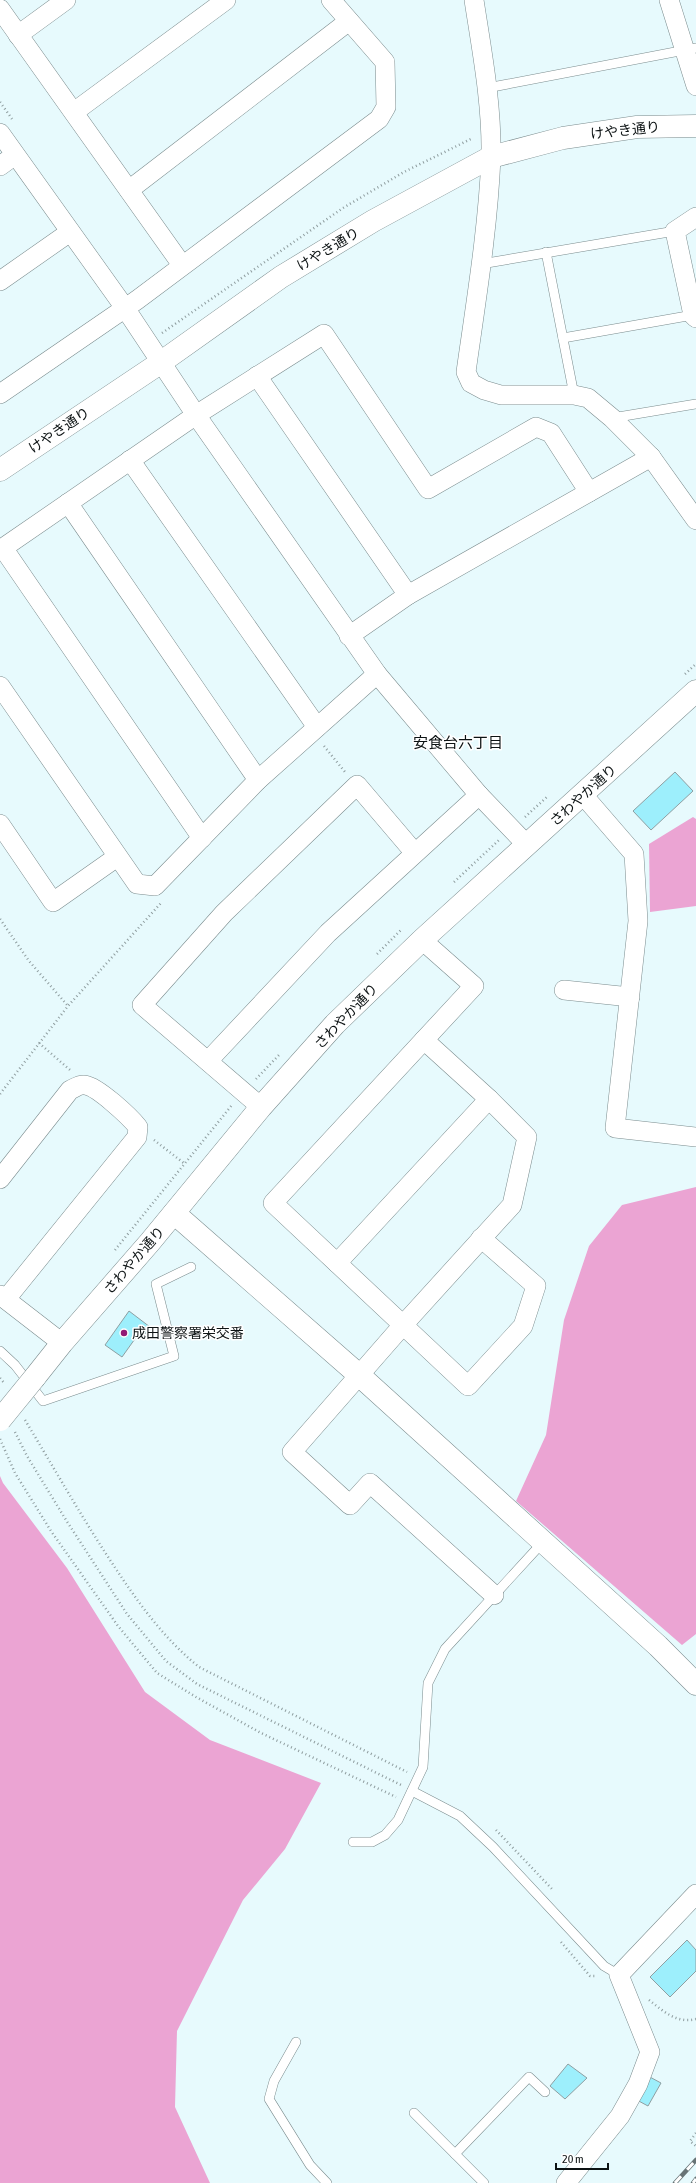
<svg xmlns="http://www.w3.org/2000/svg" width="696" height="2183" font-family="'Asap Condensed','Noto Sans JP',sans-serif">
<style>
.forest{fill:#eba4d3}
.building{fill:#9deffc;stroke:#8e9fa2}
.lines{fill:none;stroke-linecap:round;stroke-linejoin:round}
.service-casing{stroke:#7b8c8e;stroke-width:10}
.minor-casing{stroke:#7b8c8e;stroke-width:20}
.tertiary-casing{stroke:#7b8c8e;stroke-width:23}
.path{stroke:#8f9d9f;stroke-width:2.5;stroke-dasharray:1 3;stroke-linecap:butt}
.service{stroke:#fff;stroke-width:9}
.minor{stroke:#fff;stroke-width:19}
.tertiary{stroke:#fff;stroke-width:22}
.rail-casing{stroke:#677375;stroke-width:4.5}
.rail{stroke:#fff;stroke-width:3;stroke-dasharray:9;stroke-linecap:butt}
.tertiary-bridge-casing{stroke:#7b8c8e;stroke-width:23;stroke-linecap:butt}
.tertiary-bridge{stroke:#fff;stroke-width:22}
.poi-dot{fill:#921875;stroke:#fff;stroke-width:1.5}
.labels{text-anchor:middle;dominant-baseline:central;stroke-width:3;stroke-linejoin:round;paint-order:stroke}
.street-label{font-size:14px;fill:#0d1314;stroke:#fff}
.poi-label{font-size:14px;fill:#0d1314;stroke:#fff;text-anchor:start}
.neighbourhood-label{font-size:15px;fill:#0d1314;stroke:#fff}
</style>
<rect width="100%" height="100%" fill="#e7fafd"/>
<g class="forest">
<path d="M693 817 696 819V906L650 912 649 844Z"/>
<path d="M696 1187V1634L682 1645 516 1501 546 1435 564 1320 589 1246 622 1205Z"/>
<path d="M0 1476 3 1483 67 1568 145 1692 210 1740 321 1783 285 1849 243 1900 177 2031 175 2107 210 2183H0Z"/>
</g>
<g class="building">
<path d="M675 772 693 791 651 830 633 811Z"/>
<path d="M129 1311 150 1327 141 1339 137 1336 122 1357 105 1345Z"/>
<path d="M687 1940 696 1950V1971L670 1997 650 1977Z"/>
<path d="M568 2064 587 2078 565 2099 550 2086Z"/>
<path d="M648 2076 661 2083 648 2106 635 2099Z"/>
</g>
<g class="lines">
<g class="service-casing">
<g id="service">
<path d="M487 88 696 48"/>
<path d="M546 252 574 395"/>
<path d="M481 264 675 231"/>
<path d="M563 338 693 315"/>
<path d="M612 418 696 404"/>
<path d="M0 1351 15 1365 43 1401 174 1356 156 1284 191 1267"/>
<path d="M412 1791 460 1816 493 1847 604 1966 619 1975"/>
<path d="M353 1842H372L385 1835 398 1820 423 1767 428 1683 445 1649 543 1542"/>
<path d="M296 2042 274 2081 269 2099 310 2165 327 2183"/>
<path d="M414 2113 484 2183"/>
<path d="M455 2154 529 2077 545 2092"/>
</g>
</g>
<g class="minor-casing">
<g id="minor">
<path d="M474 0C482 52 492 104 491 157 488 229 476 301 466 372L471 383 484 390 501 395H574L588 398 612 418 651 457 696 520"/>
<path d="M669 0 696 86"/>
<path d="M0 9 182 265"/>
<path d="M18 35 66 0"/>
<path d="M74 112 226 0"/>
<path d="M0 133 125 308 196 415 377 674 479 795 527 845"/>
<path d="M0 166 15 155"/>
<path d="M129 190 349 21"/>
<path d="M696 217 675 231 693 315 696 318"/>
<path d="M0 281 70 232"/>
<path d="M257 376 408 595"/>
<path d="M0 394 137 300 379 119 386 107 385 62 331 0"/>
<path d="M130 460 317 727"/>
<path d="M68 503 258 780"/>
<path d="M3 548 202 838"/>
<path d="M0 550 196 415 324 334 428 489 536 427 551 433 589 492"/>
<path d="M349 636 408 595 651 457"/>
<path d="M0 686 137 884 155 886 258 780 377 674"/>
<path d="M583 795 634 854 638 921 615 1128 696 1137"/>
<path d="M0 824 53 902 117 857"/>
<path d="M422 940 474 986 273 1203 468 1386 523 1326 536 1286 481 1238"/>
<path d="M564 990 630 997"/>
<path d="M424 1040 489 1099 527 1137 512 1205 403 1325 292 1452 350 1505 370 1483 494 1595"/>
<path d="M208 1061 328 933 479 795"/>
<path d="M261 1107 142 1005 224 913 357 785 414 852"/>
<path d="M0 1179 70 1090C75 1088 79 1084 85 1085 98 1087 129 1116 138 1127L137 1137 6 1299"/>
<path d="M337 1263 489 1099"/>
<path d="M0 1295 62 1343"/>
<path d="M566 2183 620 2116 638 2084 650 2052 619 1975 696 1894"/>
</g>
</g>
<g class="tertiary-casing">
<g id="tertiary">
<path d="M0 470 160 363 281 277 373 221 491 157 563 138 637 127 696 126"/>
<path d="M174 1213 359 1375 658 1646 696 1684"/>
<path d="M35 1377 62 1343 150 1242 261 1107 335 1024 422 940 696 691"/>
</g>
</g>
<g class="path">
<path d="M0 102 12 119"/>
<path d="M162 333 343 208 404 172 473 138"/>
<path d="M685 674 696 664"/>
<path d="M324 746 345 772"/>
<path d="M525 817 548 796"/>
<path d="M454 882 499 840"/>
<path d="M0 919 29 961 68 1006"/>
<path d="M377 954 402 929"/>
<path d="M39 1043 70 1070"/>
<path d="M256 1079 280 1054"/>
<path d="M0 1094 68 1006 161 903"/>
<path d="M154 1140 185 1164"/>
<path d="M115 1250 232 1105"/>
<path d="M0 1378 5 1384"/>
<path d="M25 1420C54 1468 81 1516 112 1563 137 1601 163 1638 199 1667L407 1772"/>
<path d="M15 1432 27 1456 66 1520 127 1614 166 1661 197 1684 401 1785"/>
<path d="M0 1439 15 1473 51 1531 118 1626 157 1673 196 1697 261 1733 396 1797"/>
<path d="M496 1830 552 1889"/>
<path d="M561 1942 590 1976H596"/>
<path d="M649 2000C663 2011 677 2024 696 2019"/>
<path d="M696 2133 690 2141 696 2146"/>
</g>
<use href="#service" class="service"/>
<use href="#minor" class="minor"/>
<use href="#tertiary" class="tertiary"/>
<g class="rail-casing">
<g id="rail">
<path d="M675 2183 696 2160"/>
<path d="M693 2183 696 2179"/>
</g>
</g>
<use href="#rail" class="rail"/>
<g class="tertiary-bridge-casing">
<path id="tertiary-bridge" d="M0 1420 35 1377"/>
</g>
<use href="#tertiary-bridge" class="tertiary-bridge"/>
</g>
<circle class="poi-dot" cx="124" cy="1333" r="4"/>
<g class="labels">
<g class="street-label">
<text transform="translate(625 130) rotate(-6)">けやき通り</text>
<text transform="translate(328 249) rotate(-31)">けやき通り</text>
<text transform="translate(59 430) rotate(-34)">けやき通り</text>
<text transform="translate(583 795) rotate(-42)">さわやか通り</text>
<text transform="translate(346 1016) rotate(-46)">さわやか通り</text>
<text transform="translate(134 1260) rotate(-49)">さわやか通り</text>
</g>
<g class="poi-label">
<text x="132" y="1333">成田警察署栄交番</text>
</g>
<g class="neighbourhood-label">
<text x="458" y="742">安食台六丁目</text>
</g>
</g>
<path d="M556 2163v6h52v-6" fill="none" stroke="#0d1314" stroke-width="2"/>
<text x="562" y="2163" font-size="12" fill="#0d1314" stroke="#ffffff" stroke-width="3" paint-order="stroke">20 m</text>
</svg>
